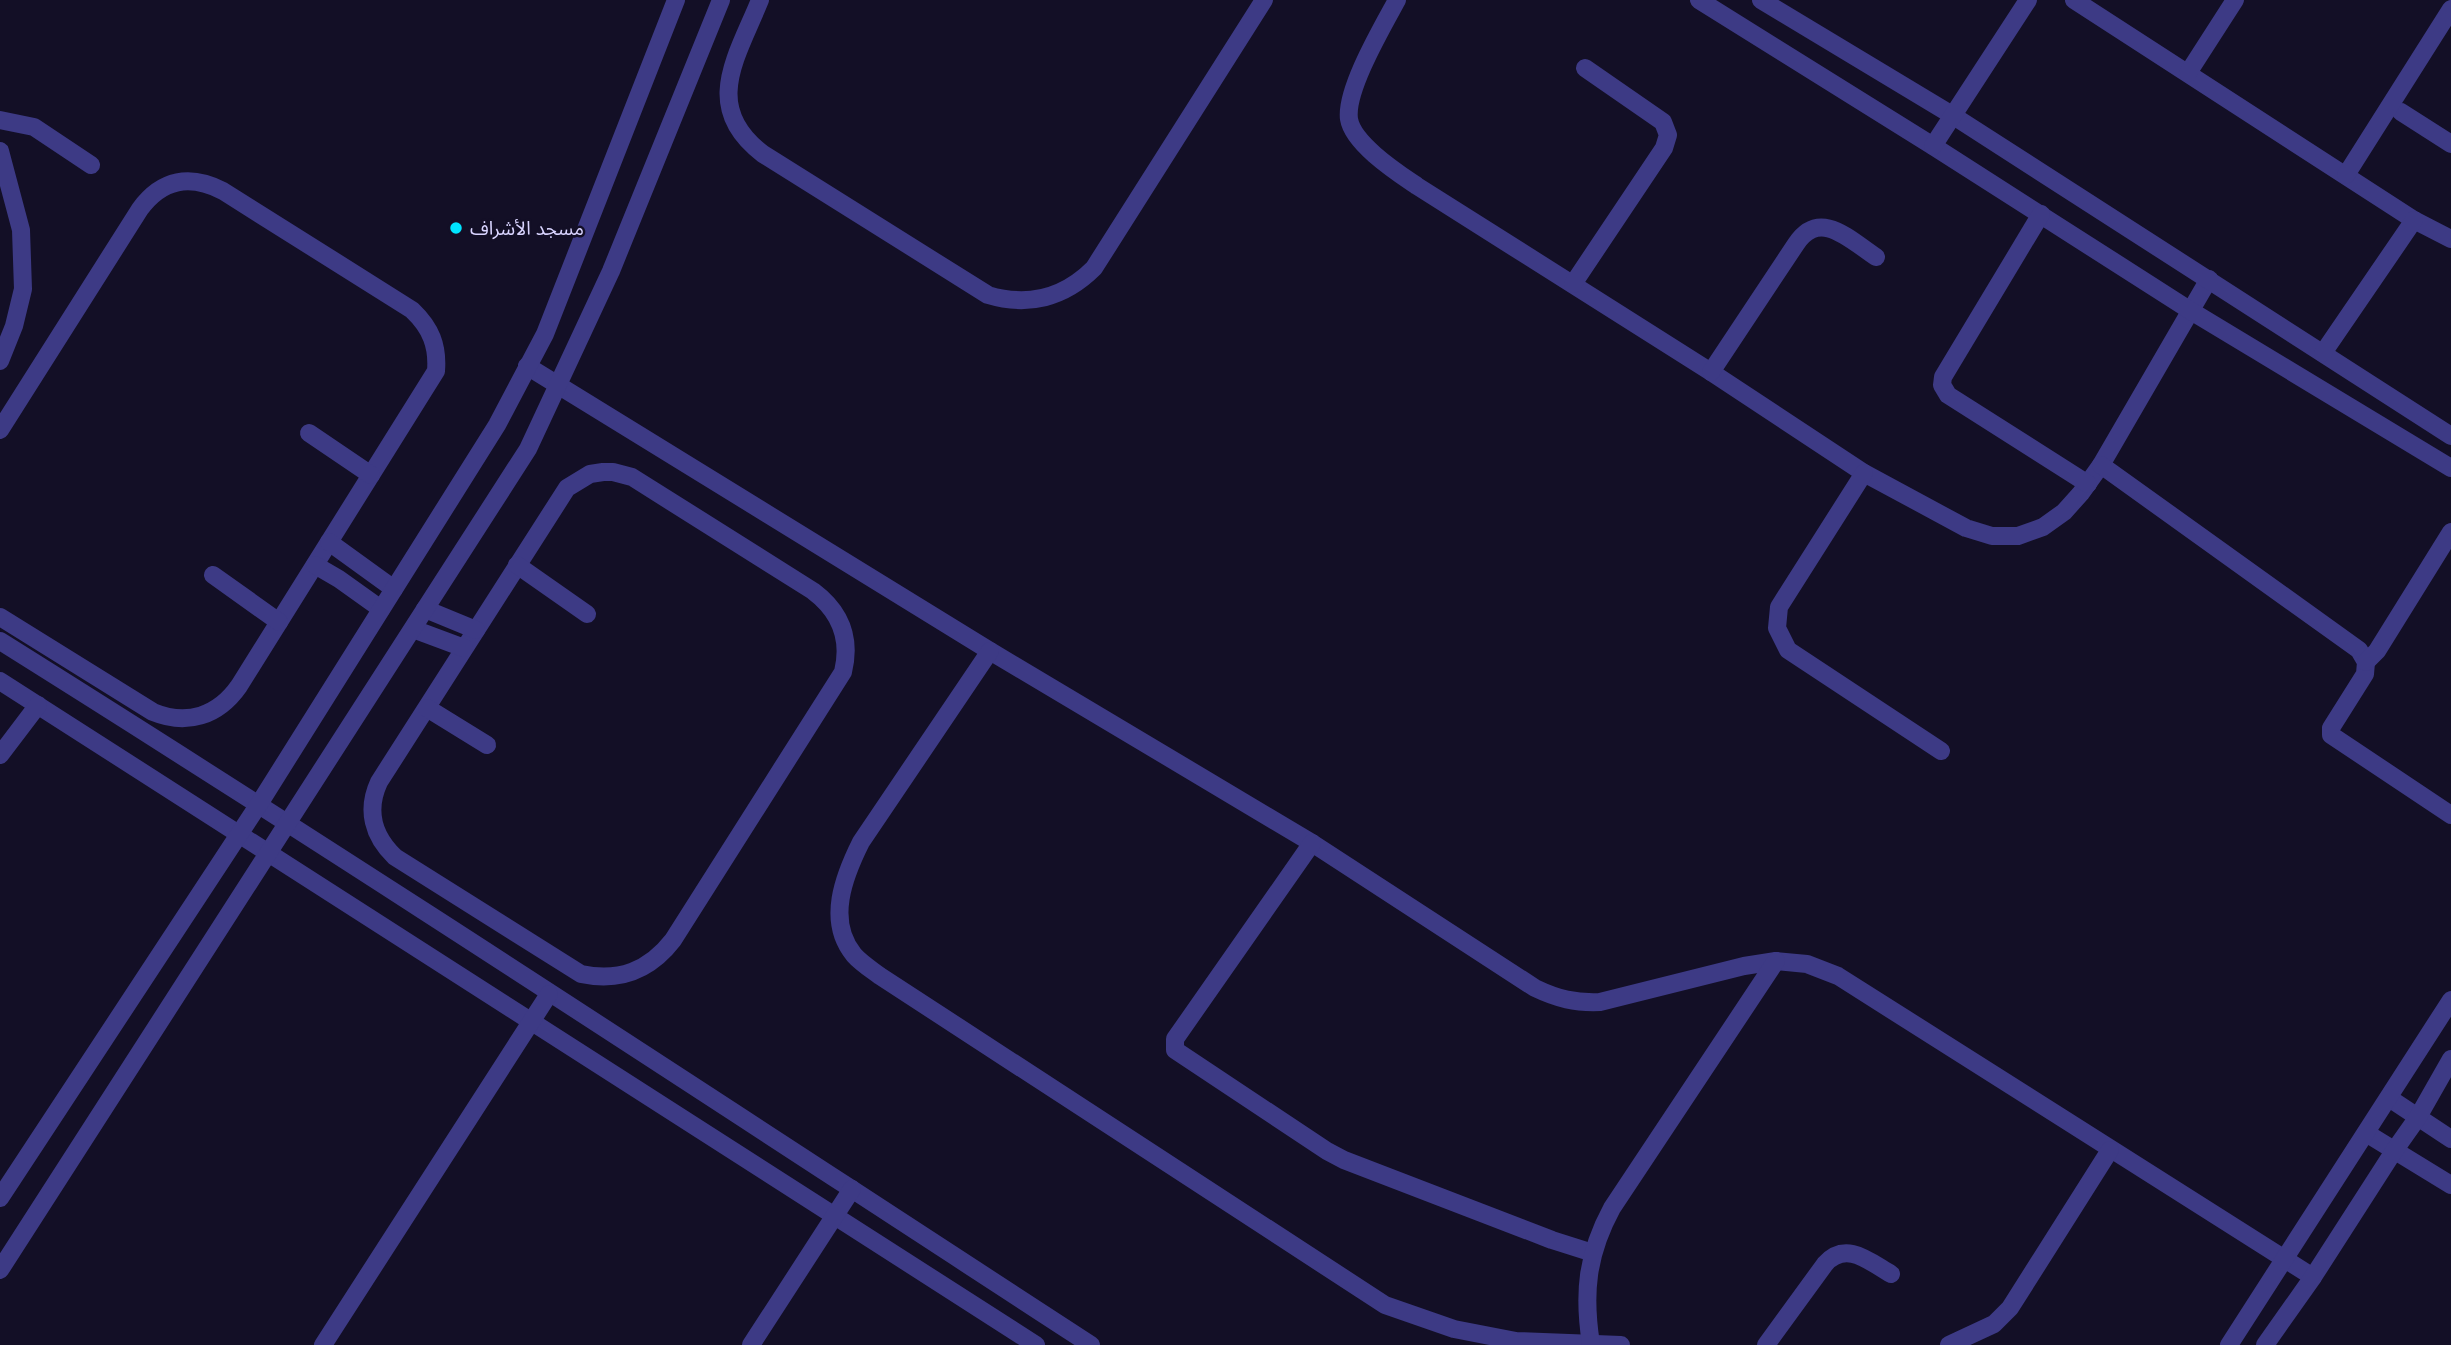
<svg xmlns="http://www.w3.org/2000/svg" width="2451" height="1345" font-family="'Fira Sans','Noto Sans Arabic',sans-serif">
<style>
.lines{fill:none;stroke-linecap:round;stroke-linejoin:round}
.minor{stroke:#3d3a85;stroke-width:18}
.poi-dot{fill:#00e5ff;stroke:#130f26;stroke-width:2.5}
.labels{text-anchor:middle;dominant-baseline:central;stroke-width:5;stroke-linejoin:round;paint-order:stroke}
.poi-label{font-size:19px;fill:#d9d4ff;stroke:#130f26;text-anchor:start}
</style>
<rect width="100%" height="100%" fill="#130f26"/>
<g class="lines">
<g class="minor">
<path d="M760 0C737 57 701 107 763 154L988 295C1028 307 1064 298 1094 268L1264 0"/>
<path d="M1397 0C1383 26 1345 90 1349 119 1353 144 1398 173 1417 186L1711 372 1864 473 1966 528 1992 536H2018L2043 527 2064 512 2081 493 2101 465 2209 279"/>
<path d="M1699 0 1933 146 2191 311 2451 468"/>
<path d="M1761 0 1952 115 2451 436"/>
<path d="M2074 0 2414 220 2451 239"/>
<path d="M2188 73 2235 0"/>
<path d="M2401 112 2451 144"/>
<path d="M0 120 34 127 91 165"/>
<path d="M1933 146 2028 0"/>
<path d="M0 151 21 230 23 289 14 326 0 361"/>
<path d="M2346 175 2451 9"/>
<path d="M2041 214 1943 377 1942 385 1948 395 2088 484"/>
<path d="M1573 284 1664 148 1668 135 1663 122 1585 68"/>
<path d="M2323 353 2414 220"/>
<path d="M527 366 990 651 1312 843 1535 988C1558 999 1575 1003 1600 1002L1744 966 1776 961 1807 964 1838 976 2313 1277"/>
<path d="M1711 372 1796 244C1820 208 1850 240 1876 257"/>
<path d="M0 430 140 209C162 179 190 174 223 191L412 310C431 328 438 346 436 371L239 686C218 716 187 726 153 712L0 617"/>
<path d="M309 433 371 475"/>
<path d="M2101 465 2359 650 2366 662 2365 674 2331 728V735L2451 815"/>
<path d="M603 472H613L632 477 813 591C841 612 851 639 843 672L673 940C649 971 619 982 581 974L395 857C373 836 366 810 379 782L567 488 590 474Z"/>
<path d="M1864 473 1779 607 1777 628 1788 650 1941 751"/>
<path d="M329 542 394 589"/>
<path d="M315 565 339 579 381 609"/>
<path d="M517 565 587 614"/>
<path d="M213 575 279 622"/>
<path d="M425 609 476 630"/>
<path d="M413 629 464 648"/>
<path d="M0 641C367 871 728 1109 1091 1345"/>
<path d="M990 651 861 842C844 876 826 921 854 955 861 963 872 970 880 976L1385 1305 1454 1329 1516 1341 1621 1345"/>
<path d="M2366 662 2377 651 2451 532"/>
<path d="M0 681 1036 1345"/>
<path d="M427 708 487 745"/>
<path d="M0 755 38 705"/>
<path d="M1312 843 1175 1039V1050L1327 1151 1344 1160 1552 1240 1593 1253"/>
<path d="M2389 1098 2451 1139"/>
<path d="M2366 1133 2451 1185"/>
<path d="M0 1198 259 804 497 425 545 334 676 0"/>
<path d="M0 1270 528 449 611 271 721 0"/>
<path d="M1591 1344C1583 1293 1587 1254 1612 1208L1776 961"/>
<path d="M323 1345 549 994"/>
<path d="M751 1345 852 1189"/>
<path d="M1766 1345 1825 1264C1846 1240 1870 1262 1891 1274"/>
<path d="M1949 1345 1994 1324 2010 1308 2110 1150"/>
<path d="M2229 1345 2451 1000"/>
<path d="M2265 1345 2313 1277 2394 1151 2418 1117 2451 1059"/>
</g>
</g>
<circle class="poi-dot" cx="456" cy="228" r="7"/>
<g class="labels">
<g class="poi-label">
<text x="470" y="228">مسجد الأشراف</text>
</g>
</g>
</svg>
